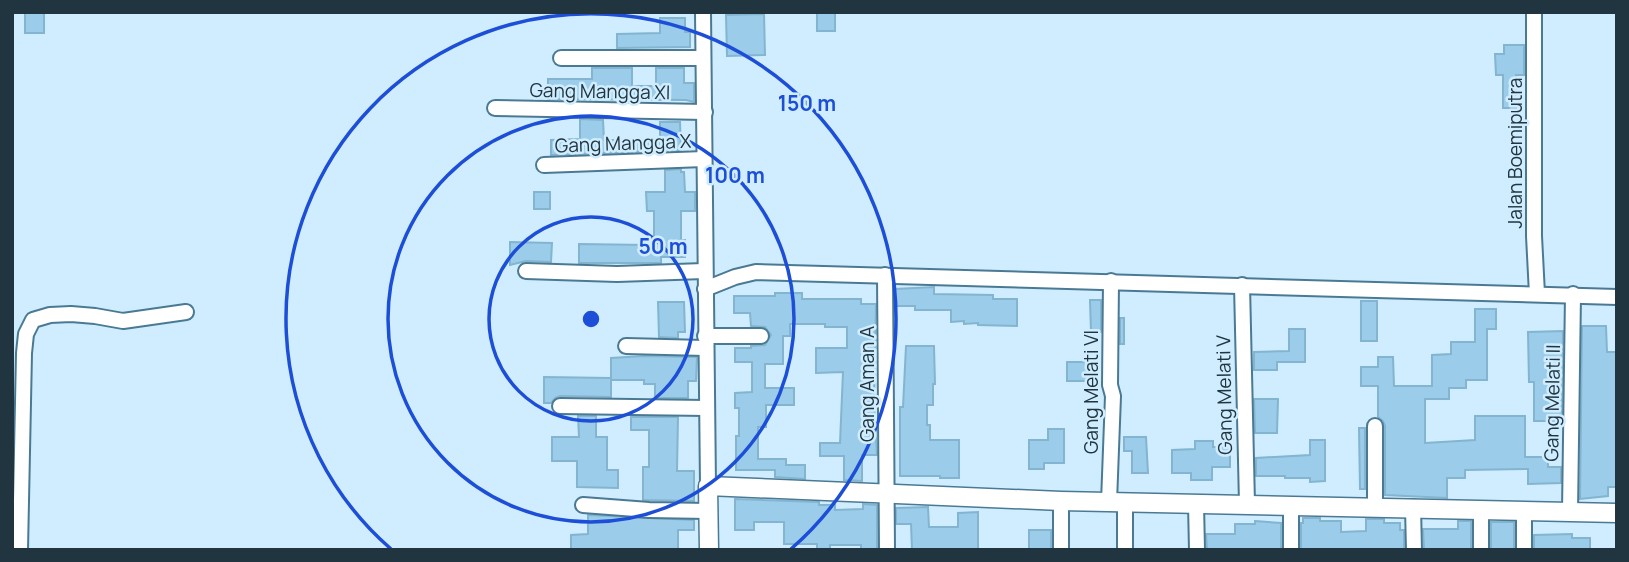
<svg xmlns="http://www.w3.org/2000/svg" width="1629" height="562" font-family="Manrope,sans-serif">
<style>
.building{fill:#9bcce9;stroke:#83b4d0;stroke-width:2}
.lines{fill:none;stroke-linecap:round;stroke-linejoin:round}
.minor-casing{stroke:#4a7a93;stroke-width:18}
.tertiary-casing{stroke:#4a7a93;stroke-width:21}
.minor{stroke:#fff;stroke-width:14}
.tertiary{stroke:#fff;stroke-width:18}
.ring{fill:none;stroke:#1d4ed8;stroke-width:3.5}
.labels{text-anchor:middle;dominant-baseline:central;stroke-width:5;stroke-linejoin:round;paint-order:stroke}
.street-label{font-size:19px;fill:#213540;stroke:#cfedfe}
.centre{fill:#1d4ed8;stroke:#cfedfe;stroke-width:3.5}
.ring-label{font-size:21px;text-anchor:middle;font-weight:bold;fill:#1d4ed8;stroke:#cfedfe;stroke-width:5;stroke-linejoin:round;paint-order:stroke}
</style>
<rect width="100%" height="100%" fill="#cfedfe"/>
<g class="building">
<rect x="25" y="12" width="19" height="21"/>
<rect x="817" y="12" width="18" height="19"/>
<path d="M764 14 765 55 727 56 726 15Z"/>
<path d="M660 18H685V32H690V47L617 48V34L660 33Z"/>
<path d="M1504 45H1524V75H1516V108H1503V75H1496L1495 54H1504Z"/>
<path d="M592 68H632V86H656V68H684V83H694V102L686 100 548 99V79H592Z"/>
<path d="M580 119 603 120 604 140H660V122H680L681 150 551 155V140L580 139Z"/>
<path d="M681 169V172H684L685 192H695V211H681V240H685V257H661V263H579V244L648 245V240H654V211H647L646 192H665V170Z"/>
<rect x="534" y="192" width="16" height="17"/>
<path d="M510 242 552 243 551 262 526 261 510 265Z"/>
<path d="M934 287V294L993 295V299H1017V326L978 325V323L964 324V321L951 322V310H915V306H895V289Z"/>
<path d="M775 293H802V299H861V304H876L874 404 877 455H862V481L844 480V456H820V443H840L843 372 816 373V348H847V327H825V324H790V336H783V364H765V388H794V405H766V427H758V459H786V465H805V479L775 477V470H736V436H739V408H735V393L752 392V362H735V348H751V346L765 345 771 335 765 327 751 326 750 313H734V296H775Z"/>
<path d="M1090 300H1101V332H1091Z"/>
<rect x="1361" y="301" width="16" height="40"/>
<path d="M658 302H684L685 332H678V338L659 337Z"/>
<path d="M1475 309H1496V329H1487V380H1466V388H1449V399H1425V443L1475 440V416H1525V457H1548V467H1561V483L1528 484V469L1465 470V478H1447V498L1385 495V426L1383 421 1378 417V386H1361V367H1378V357H1393L1394 386H1432V355L1451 354V342H1475Z"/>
<rect x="1120" y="318" width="4" height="26"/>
<path d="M1582 326H1606L1607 352H1617V487H1608V496L1580 499Z"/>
<path d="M1289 329H1305V362H1277V370H1254V352L1289 351Z"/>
<path d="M1563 331 1562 421H1534V382H1529L1528 332Z"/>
<path d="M906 346H934L935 384H933V405H927V425H930V440H959V478H940V476H900V407H903Z"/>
<path d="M644 356 697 357 696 381H688V398H655V384H644V380H611V358Z"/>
<rect x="1067" y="362" width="31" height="19"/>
<path d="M544 377 611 378V397L560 396 555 398 551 403H544Z"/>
<path d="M1254 399H1278L1277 433H1255Z"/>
<path d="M578 416H596V437H607V470H618V488L577 487V461H552V437H579Z"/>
<path d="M631 417H678L677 471H694V501L643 500V467H649V430H631Z"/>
<path d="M1359 428H1365V489H1360Z"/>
<path d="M1048 429H1064V463H1044V469H1029V440H1048Z"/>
<path d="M1124 437H1146L1148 473H1132V451H1124Z"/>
<path d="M1310 440H1325V481L1310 482V478H1285V476H1256V458L1310 455Z"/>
<path d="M1195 441H1213V447H1230V467H1212V480H1191V473H1172V450L1195 449Z"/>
<path d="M735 499 819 502V505H835V510L863 509V504L877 505V550H861V545H830V550H817V544H784V522H754V530H735Z"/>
<path d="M928 507 929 527H958V513L978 512V550H912L911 524H896V508Z"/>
<path d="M588 515 694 520V530H678V550H571V535L588 534Z"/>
<path d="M1303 518H1320V521H1341V532L1366 531V519H1384V523H1400V530H1404V550H1301V523H1303Z"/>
<path d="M1255 521 1281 523V550H1207L1206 534H1235V524H1255Z"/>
<path d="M1458 521H1471V550H1424L1423 529H1458Z"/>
<rect x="1491" y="522" width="23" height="28"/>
<rect x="1029" y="530" width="22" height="20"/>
<path d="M1572 534V538H1590V550H1534V535Z"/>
</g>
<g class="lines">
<g class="minor-casing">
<g id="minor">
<path d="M703 12 708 486"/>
<path d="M1534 12V236L1537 294"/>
<path d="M561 58H703"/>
<path d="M495 108 705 112"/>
<path d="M544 165 704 159"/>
<path d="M526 271 617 274 704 271"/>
<path d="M885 275 887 550"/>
<path d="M1242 285 1247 504"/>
<path d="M705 289 735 277 756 272 1617 297"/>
<path d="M705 336H761"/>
<path d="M626 346 705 348"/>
<path d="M560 406 706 408"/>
<path d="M1109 502 1113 396 1110 385 1111 281"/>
<path d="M1125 502V550"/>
<path d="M1196 504 1197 550"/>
<path d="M583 505 649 510 708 511"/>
<path d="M1375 506V426"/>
<path d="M1413 507 1414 550"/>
<path d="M1524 510V550"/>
<path d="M1570 512 1573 294"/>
<path d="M20 550 24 353 26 334 33 320 50 315 71 314 95 316 123 321 186 312"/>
<path d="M1061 550V501"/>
<path d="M1291 550V505"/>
<path d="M1481 550V509"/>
</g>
</g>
<g class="tertiary-casing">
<path id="tertiary" d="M709 550 708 486 1061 501 1617 513"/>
</g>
<use href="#minor" class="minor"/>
<use href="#tertiary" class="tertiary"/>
</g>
<g class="ring">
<circle cx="591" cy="319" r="102"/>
<circle cx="591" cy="319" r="203"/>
<path d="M391 549A305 305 0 1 1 791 549"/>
</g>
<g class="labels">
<g class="street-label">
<text transform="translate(600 91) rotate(1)">Gang Mangga XI</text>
<text transform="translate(623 143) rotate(-2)">Gang Mangga X</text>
<text transform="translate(1515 153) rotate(-90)">Jalan Boemiputra</text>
<text transform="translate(867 384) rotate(-90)">Gang Aman A</text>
<text transform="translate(1091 392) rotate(-90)">Gang Melati VI</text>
<text transform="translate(1224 395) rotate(-91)">Gang Melati V</text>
<text transform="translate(1552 403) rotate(-89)">Gang Melati II</text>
</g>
</g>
<circle cx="591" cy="319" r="10" class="centre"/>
<g class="ring-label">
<text x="807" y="111">150 m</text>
<text x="735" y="183">100 m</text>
<text x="663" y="254">50 m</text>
</g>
<rect width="1629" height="562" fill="none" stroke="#213540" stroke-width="28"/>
</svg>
